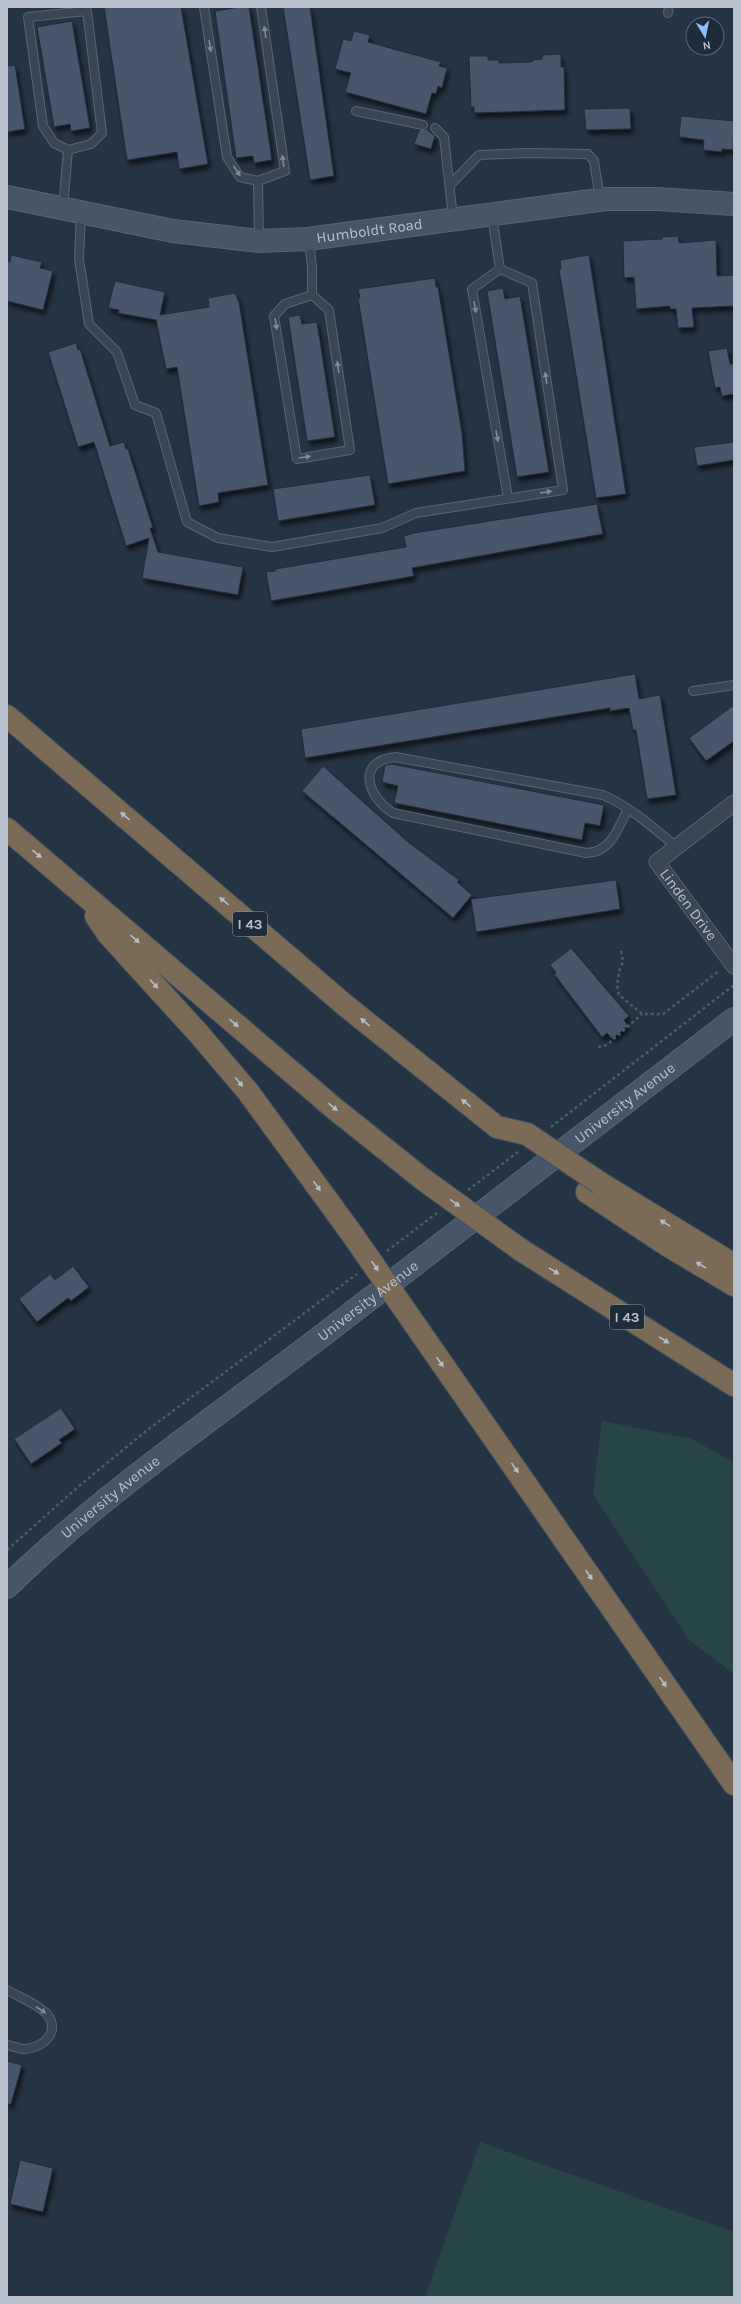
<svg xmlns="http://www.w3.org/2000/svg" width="741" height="2304" font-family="Karla,sans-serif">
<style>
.green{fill:#274446}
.building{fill:#46566a;stroke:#202d3c;filter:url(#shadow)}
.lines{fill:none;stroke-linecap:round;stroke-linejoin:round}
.lane-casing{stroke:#586472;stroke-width:10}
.street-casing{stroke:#586472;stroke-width:17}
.secondary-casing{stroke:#586472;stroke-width:24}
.highway-casing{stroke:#44515f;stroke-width:24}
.path{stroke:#456062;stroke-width:2.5;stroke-dasharray:3 3;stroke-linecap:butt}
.lane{stroke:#394655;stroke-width:8}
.street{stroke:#394655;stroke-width:15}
.secondary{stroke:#475568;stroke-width:22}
.highway{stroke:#7b6b56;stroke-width:22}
.highway-bridge-casing{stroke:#44515f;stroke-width:24;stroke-linecap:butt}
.highway-bridge{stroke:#7b6b56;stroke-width:22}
.oneway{fill:#7e8a98}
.oneway2{fill:#b4bdc8}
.labels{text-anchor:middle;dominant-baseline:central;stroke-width:3.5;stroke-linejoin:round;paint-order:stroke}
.shield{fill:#1e2b3a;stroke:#8994a2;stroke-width:1}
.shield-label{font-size:14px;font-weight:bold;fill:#b7c1ce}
.street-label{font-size:15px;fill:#b7c1ce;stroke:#1e2b3a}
</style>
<defs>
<filter id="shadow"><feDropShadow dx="2.5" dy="4.5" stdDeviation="2" flood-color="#0009"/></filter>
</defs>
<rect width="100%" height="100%" fill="#253445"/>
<g class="green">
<path d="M602 1421 692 1439 734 1463V1674L689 1640 593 1494Z"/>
<path d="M480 2142 734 2232V2297H425Z"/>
</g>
<g class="building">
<path d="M104 7H181L208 164 179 169 177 152 127 160Z"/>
<path d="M239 7H249L272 160 254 163 253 156 236 158 215 11Z"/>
<path d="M283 7H310L334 176 310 180Z"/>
<path d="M72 21 90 128 71 131 70 124 54 127 37 27Z"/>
<path d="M354 31 370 35 368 42 441 62 439 66 447 68 442 88 438 86 436 94 432 93 426 114 345 92 351 73 335 69 343 39 351 41Z"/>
<path d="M561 54V67H564L565 110 474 113V107H471L469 56H488V60H499V63L532 62 533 60 542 59V55Z"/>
<path d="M15 65 25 129 7 132V66Z"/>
<path d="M630 108 631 129 586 130 584 109Z"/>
<path d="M681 116 734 121 733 150 722 149V152L703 150 704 140 679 137Z"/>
<path d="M426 129 435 136 431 149 414 144 419 130Z"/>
<path d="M678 236 679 243 716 240 717 276 734 275V306L692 308 694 327 678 328 676 309H670V306L636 309 634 277 624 278 623 241 662 239V237Z"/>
<path d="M11 255 42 262 40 268 53 271 43 310 7 301V261L10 262Z"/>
<path d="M589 255 626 494 596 498 559 269H561L560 260Z"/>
<path d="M435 278 436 287H438L462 433 465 471 388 484 358 298H360L358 289Z"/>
<path d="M115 281 165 292 160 315 209 307 208 298 235 293 239 302 268 485 218 493 219 502 199 506 177 367 166 369 156 320 118 313 119 310 108 308Z"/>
<path d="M503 288 505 299 520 296 549 472 517 477 487 291Z"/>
<path d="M300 315 302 324 317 322 335 437 307 441 288 317Z"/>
<path d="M76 343 78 350 80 349 110 446 124 442 126 449H128L153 528H150L158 552 243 567 238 595 142 578 149 538 126 546 94 442 78 447 48 352Z"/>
<path d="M727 348 730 364H734V394L722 396 720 387 715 388 708 351Z"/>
<path d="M734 442V460L697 466 694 447Z"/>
<path d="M370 475 375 505 278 521 273 489Z"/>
<path d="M597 504 603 534 412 568 414 576 271 601 266 572 275 571V569L406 547 404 536 414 533Z"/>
<path d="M635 674 639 699 660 695 676 795 647 799 636 730H633L629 708 610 711V708L305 758 301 729Z"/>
<path d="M734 705V741L706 761 689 738Z"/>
<path d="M391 764 604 805 600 826 585 823 582 840 394 803 398 786 382 782 385 765Z"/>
<path d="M323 766 408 842 459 880 457 882 472 895 453 918 302 791Z"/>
<path d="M616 880 620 909 476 932 471 899Z"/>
<path d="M571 948 629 1016 624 1020 628 1026 612 1039 607 1033 602 1037 554 974 556 973 550 965Z"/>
<path d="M73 1266 89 1287 71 1301 68 1298 37 1322 19 1299 50 1274 55 1280Z"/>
<path d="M61 1408 75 1429 59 1440 62 1443 31 1464 14 1439Z"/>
<path d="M7 2061 22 2065 11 2104H7Z"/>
<path d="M20 2160 53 2168 43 2212 10 2204Z"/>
</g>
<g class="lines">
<g class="lane-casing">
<g id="lane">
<path d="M204 7 227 157 240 177 258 181 285 171 261 7"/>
<path d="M87 11 102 133 91 144 68 150 54 143 43 126 28 17Z"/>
<path d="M668 13 669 7"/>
<path d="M356 111 423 125"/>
<path d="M435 128 444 137 453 218"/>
<path d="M258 181 259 240"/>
<path d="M450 185 479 155 528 153 588 154 594 161 600 199"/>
<path d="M63 207 68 150"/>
<path d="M81 214 79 259 89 324 117 352 135 405 156 413 187 522 218 538 272 547 382 528 416 513 563 490 532 283 500 269"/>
<path d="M492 215 500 269"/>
<path d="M309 240 312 267V295L329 310 350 450 297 459 274 316 285 304 312 295"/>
<path d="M500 269 472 289 508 498"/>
<path d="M693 691 734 685"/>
<path d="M628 809C618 828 611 853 586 853L393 813C368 797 355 762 395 757L603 795C631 807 653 828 677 847"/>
<path d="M7 1990C19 1997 38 2004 47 2014 61 2032 44 2047 25 2049 19 2049 13 2046 7 2045"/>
</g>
</g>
<g class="street-casing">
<g id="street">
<path id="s1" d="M734 803 657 862 734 966"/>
</g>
</g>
<g class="secondary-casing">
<g id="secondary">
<path id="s2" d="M7 197 173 231 259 241 308 239 606 199H657L734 204"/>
<path id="s3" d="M7 1587C101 1495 210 1421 315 1341 455 1235 594 1126 734 1019"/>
</g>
</g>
<g class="highway-casing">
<g id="highway">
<path d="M7 716 346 1006 497 1127"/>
<path d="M7 829 335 1109 424 1180"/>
<path d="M96 916 108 934 199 1034 249 1093 352 1234"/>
<path d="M600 1183 734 1265"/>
<path d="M587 1192 667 1245 734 1285"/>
<path d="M521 1250 734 1385"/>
<path d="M418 1329 734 1784"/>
</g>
</g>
<g class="path">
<path d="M621 951 623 962 619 971 617 985 619 995 642 1014H663L719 971"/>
<path d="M598 1047 607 1045 642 1014"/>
<path d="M551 1127 734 985"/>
<path d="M468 1190 518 1152"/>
<path d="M387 1251 437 1213"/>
<path d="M7 1550 79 1486 146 1431 357 1274"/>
</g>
<use href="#lane" class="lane"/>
<use href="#street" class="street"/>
<use href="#secondary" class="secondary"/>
<use href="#highway" class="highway"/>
<g class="highway-bridge-casing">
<g id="highway-bridge">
<path d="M497 1127 527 1134 600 1183"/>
<path d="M424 1180 521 1250"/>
<path d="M352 1234 418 1329"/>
</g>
</g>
<use href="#highway-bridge" class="highway-bridge"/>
</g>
<defs><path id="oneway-solid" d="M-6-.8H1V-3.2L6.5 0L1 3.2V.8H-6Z"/></defs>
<g class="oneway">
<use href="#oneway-solid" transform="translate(265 32) rotate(-98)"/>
<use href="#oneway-solid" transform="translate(210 46) rotate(81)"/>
<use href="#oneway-solid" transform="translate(283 161) rotate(-98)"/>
<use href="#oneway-solid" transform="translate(237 171) rotate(56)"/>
<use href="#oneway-solid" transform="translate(475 307) rotate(80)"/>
<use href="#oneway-solid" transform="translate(276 324) rotate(81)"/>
<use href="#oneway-solid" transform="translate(338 367) rotate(-99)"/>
<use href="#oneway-solid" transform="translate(546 378) rotate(-99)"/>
<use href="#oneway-solid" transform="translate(497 436) rotate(80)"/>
<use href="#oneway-solid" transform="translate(305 457) rotate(-9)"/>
<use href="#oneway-solid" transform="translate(546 492) rotate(-9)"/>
<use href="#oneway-solid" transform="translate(41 2010) rotate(33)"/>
</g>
<g class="oneway2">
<use href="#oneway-solid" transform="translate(125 816) rotate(-139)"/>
<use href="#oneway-solid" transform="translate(37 854) rotate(40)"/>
<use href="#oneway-solid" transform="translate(224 901) rotate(-139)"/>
<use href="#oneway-solid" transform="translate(135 939) rotate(41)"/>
<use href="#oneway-solid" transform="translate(154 984) rotate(47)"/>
<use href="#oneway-solid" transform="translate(365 1022) rotate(-140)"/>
<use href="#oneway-solid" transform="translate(234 1023) rotate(40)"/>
<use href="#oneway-solid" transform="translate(239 1082) rotate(50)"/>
<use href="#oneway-solid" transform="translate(466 1103) rotate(-142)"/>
<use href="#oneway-solid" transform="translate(333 1107) rotate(40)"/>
<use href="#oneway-solid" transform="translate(317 1186) rotate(54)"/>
<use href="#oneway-solid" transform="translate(455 1203) rotate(36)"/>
<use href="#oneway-solid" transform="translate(665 1223) rotate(-148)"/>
<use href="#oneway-solid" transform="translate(701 1265) rotate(-149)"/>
<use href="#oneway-solid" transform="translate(375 1266) rotate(55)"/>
<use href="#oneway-solid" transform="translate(554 1271) rotate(32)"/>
<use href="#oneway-solid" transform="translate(664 1340) rotate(32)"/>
<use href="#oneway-solid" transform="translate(440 1362) rotate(55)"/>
<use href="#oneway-solid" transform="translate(515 1468) rotate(55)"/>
<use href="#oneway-solid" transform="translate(589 1575) rotate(55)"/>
<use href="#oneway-solid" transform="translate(663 1682) rotate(55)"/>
</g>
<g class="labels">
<g class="shield">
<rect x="233" y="912" width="34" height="24" rx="3"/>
<rect x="610" y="1305" width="34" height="24" rx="3"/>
</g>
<g class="shield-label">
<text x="250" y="924">I 43</text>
<text x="627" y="1317">I 43</text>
</g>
<g class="street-label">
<text stroke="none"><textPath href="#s2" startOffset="367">Humboldt Road</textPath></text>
<text stroke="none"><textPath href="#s1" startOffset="150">Linden Drive</textPath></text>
<text stroke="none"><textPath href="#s3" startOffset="785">University Avenue</textPath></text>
<text stroke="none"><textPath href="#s3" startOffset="461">University Avenue</textPath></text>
<text stroke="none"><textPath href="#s3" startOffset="137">University Avenue</textPath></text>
</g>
</g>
<rect width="741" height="2304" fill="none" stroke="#b7c1ce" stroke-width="16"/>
<g transform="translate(705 36) rotate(170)"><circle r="19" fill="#1e2b3a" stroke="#5b6775"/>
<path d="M0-3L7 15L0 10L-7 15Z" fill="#8bbcff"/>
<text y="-6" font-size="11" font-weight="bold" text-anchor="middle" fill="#b7c1ce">N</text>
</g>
</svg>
